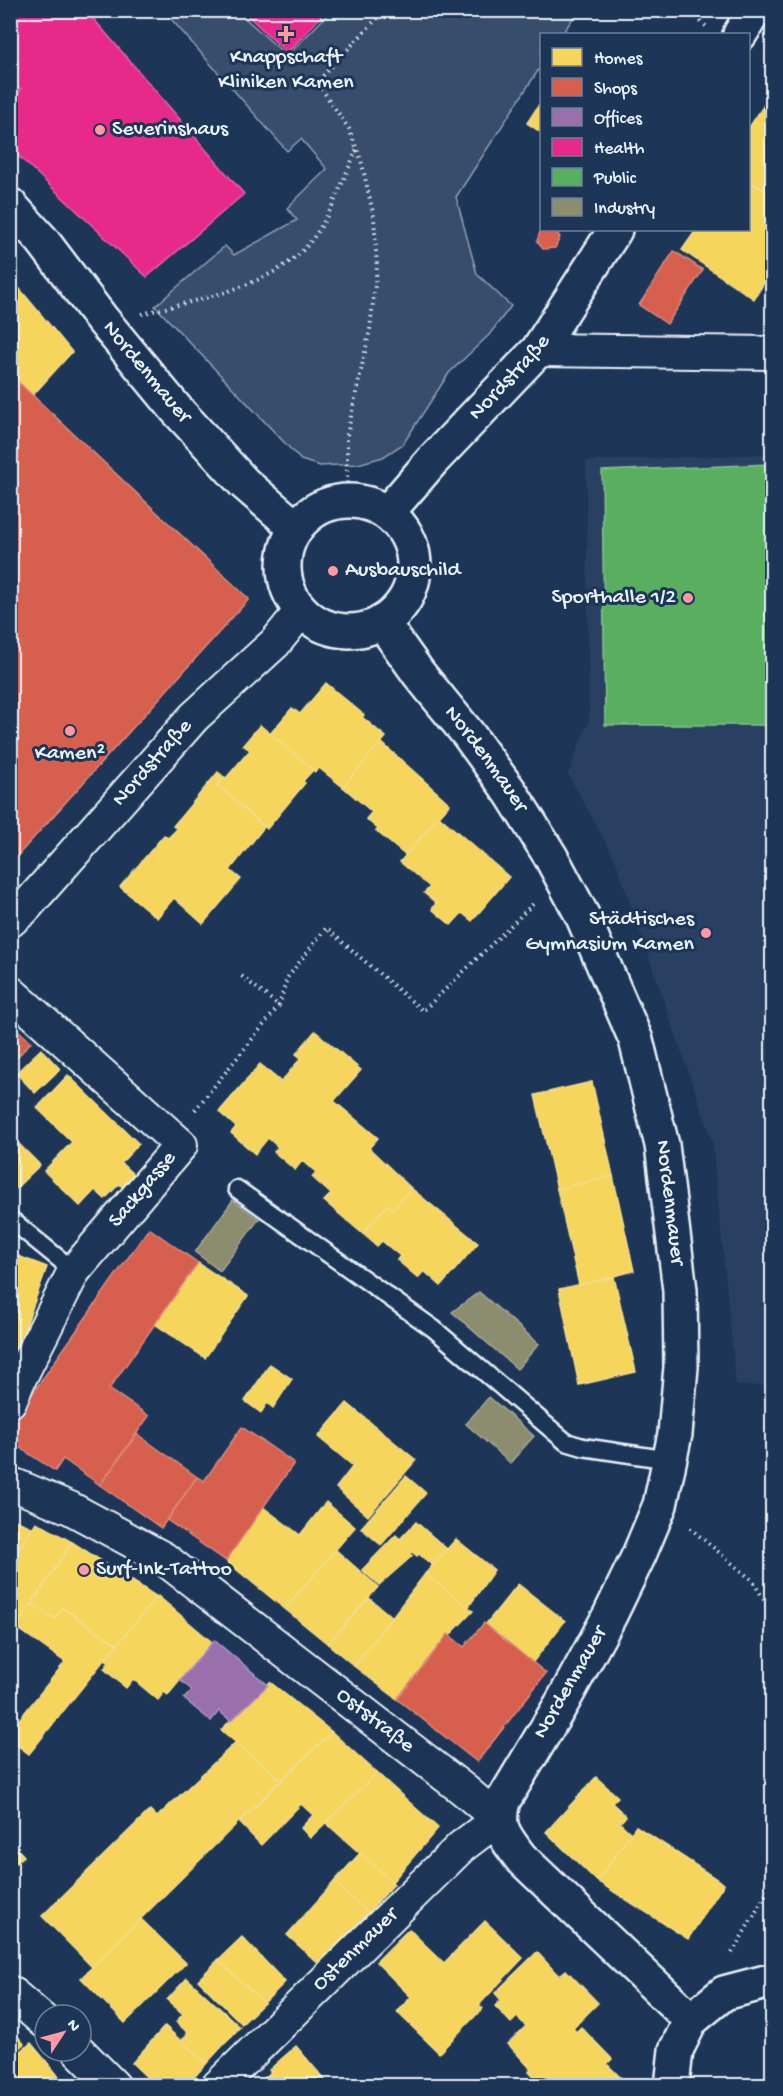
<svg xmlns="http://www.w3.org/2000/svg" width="783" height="2096" font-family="'Gochi Hand',sans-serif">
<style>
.built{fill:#2a4162}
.green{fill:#374d6c;stroke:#909fb2;stroke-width:1.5}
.homes{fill:#f6d55c;stroke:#f2dd8b;stroke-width:1.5}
.shops{fill:#d6604d;stroke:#db8c80;stroke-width:1.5}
.offices{fill:#9970ab;stroke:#b197c2;stroke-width:1.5}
.health{fill:#e7298a;stroke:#e765ab;stroke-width:1.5}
.public{fill:#5aae61;stroke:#85c28e;stroke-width:1.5}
.industry{fill:#8c8c6e;stroke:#a8aa97;stroke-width:1.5}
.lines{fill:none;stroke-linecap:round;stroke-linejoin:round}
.lane-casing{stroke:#e8f1f8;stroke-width:21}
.street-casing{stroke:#e8f1f8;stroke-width:36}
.secondary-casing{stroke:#e8f1f8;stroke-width:38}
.path{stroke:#e8f1f8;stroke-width:4;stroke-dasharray:1.5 4.5;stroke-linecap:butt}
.lane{stroke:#1d3557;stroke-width:16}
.street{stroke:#1d3557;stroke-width:32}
.secondary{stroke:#1d3557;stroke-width:33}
.poi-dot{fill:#ff9aa2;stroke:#1d3557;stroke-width:2}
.labels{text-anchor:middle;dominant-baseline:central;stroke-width:6;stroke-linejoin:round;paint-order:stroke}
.poi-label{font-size:22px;fill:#e8f1f8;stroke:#1d3557;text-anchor:start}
.street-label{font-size:22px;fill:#e8f1f8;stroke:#1d3557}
</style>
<rect width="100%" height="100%" fill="#1d3557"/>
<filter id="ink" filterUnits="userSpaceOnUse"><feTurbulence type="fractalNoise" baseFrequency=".0167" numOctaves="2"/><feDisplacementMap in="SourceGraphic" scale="12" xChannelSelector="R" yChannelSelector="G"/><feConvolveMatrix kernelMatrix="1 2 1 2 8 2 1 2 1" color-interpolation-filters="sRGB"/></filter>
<g filter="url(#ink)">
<path class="built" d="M772 454V1386L736 1385 712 1140 615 859 568 774 589 720 586 461Z"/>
<path class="green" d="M164 11H237L287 56 331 11H578L562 34H542L541 66 456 197 477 274 511 306 489 335 449 373 403 444 383 457 358 464 320 466 301 460 155 306 225 246 234 255 297 220 287 208 327 169 301 139 287 151Z"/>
<g class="homes">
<path d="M772 93V195L748 179V129Z"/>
<path d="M542 100V133L527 123Z"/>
<path d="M748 180 772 195V270L754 299 682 250 696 230H748Z"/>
<path d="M10 277 72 352 33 395 10 374Z"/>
<path d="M326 683 364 715 362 717 386 737 343 787 319 768 315 772 270 734 292 708 300 714Z"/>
<path d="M260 725 313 770 303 781 305 783 267 829 217 785 224 777 226 778 250 750 243 745Z"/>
<path d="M381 742 450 804 405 855 376 831 378 829 366 819 372 812 343 787Z"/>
<path d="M218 772 224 777 217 785 264 827 230 870 241 879 203 924 174 898 157 918 120 887 164 835 168 838 177 829 173 826Z"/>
<path d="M439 816 509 877 472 921 462 913 451 925 432 909 436 903 424 893 430 887 400 862Z"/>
<path d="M315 1031 361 1070 334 1101 378 1138 369 1148 411 1188 393 1209 387 1205 363 1234 324 1201 331 1194 312 1177 316 1172 302 1161 295 1170 274 1152 278 1147 268 1138 255 1154 231 1133 236 1127 219 1112 260 1064 281 1082 301 1058 296 1054Z"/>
<path d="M41 1049 60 1069 35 1093 16 1073Z"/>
<path d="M68 1075 139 1144 121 1163 135 1176 124 1188 119 1184 105 1199 95 1190 80 1206 44 1171 72 1142 37 1108Z"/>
<path d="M592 1082 613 1176 557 1189 535 1095Z"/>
<path d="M10 1135 40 1165 10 1194Z"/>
<path d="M613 1176 634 1271 579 1285 557 1189Z"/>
<path d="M411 1188 478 1243 441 1286 424 1271 418 1278 397 1260 400 1256 382 1241 377 1246 363 1234 387 1205 393 1209Z"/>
<path d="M10 1253 47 1267 17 1350 10 1347Z"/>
<path d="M198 1263 248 1296 205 1358 155 1324Z"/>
<path d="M614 1277 636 1372 579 1385 559 1289Z"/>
<path d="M270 1364 292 1379 273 1408 267 1403 261 1413 245 1401Z"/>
<path d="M347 1403 416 1460 368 1516 336 1488 353 1466 318 1437Z"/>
<path d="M406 1476 426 1493 381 1545 361 1528Z"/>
<path d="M326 1502 355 1527 285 1609 226 1561 263 1507 300 1535Z"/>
<path d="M10 1518 32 1527 10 1565Z"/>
<path d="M36 1522 72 1542 16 1627 10 1624V1565Z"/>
<path d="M416 1522 447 1549 432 1565 419 1554 417 1556 412 1552 410 1554 412 1556 379 1585 362 1570 396 1535 400 1539Z"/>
<path d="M456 1539 494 1570 468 1608 425 1574Z"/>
<path d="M72 1542 157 1597 117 1644 62 1608 55 1619 32 1604Z"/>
<path d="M336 1550 378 1587 328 1644 285 1609Z"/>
<path d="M425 1574 473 1611 450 1635 448 1634 397 1699 354 1666Z"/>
<path d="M518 1584 565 1621 533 1662 486 1624Z"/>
<path d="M158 1596 212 1642 168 1695 164 1692 158 1700 133 1679 126 1688 104 1669 109 1662 105 1659Z"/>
<path d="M369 1598 392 1617 354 1666 328 1644Z"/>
<path d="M32 1604 55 1619 62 1608 117 1644 29 1754 10 1740V1731L65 1662 16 1627Z"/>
<path d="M270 1682 332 1732 281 1780 221 1730Z"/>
<path d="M332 1732 377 1773 310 1838 301 1828 313 1815 301 1804 261 1845 239 1822Z"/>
<path d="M235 1743 281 1780 92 1967 42 1916 150 1810 157 1817Z"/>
<path d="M377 1773 438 1828 392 1882 326 1823Z"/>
<path d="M596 1777 618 1797 612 1803 626 1816 620 1823 631 1833 597 1881 546 1832Z"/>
<path d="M636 1826 724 1884 688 1939 597 1881Z"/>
<path d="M10 1841 24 1856 10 1868Z"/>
<path d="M360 1853 394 1884 368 1913 334 1882Z"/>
<path d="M334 1882 368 1913 321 1966 287 1935Z"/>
<path d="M141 1919 186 1963 125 2023 81 1978Z"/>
<path d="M485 1921 523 1958 479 2005 483 2008 439 2053 397 2012 411 1997 376 1962 409 1929 444 1963Z"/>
<path d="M242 1937 285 1982 264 2003 218 1960Z"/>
<path d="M537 1952 559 1976 566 1970 598 2003 573 2028 576 2032 581 2027 612 2059 607 2064 623 2080 618 2086H543L529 2071 531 2069 508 2044 526 2026 517 2017 511 2023 495 2006 501 2000 495 1993Z"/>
<path d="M218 1960 264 2003 242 2024 198 1980Z"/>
<path d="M187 1978 240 2027 206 2064 181 2041 188 2033 176 2022 183 2014 167 2000Z"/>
<path d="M165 2026 206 2064 186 2086H156L132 2063Z"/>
<path d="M10 2027 24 2044 10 2055Z"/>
<path d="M31 2043 66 2085V2086H10V2060Z"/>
<path d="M296 2046 330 2086H283L269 2070Z"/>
<path d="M271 2072 283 2086H251L256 2081 258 2084Z"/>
</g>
<g class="shops">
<path d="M541 229 555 230 560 237 555 248 543 249 537 241Z"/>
<path d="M674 251 703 270 667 324 639 305Z"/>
<path d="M10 374 249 599 10 864Z"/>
<path d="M10 1023 31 1042 10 1065Z"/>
<path d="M149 1228 198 1263 109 1389 149 1416 100 1485 63 1459 55 1471 10 1441V1425Z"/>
<path d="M242 1427 294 1463 226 1561 167 1520 197 1477 204 1481Z"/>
<path d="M137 1434 197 1477 161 1528 100 1485Z"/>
<path d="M484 1623 546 1673 477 1762 397 1699 448 1634 464 1647Z"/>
</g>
<path class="offices" d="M214 1640 268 1685 231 1721 219 1711 211 1721 184 1699 192 1690 180 1680Z"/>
<g class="health">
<path d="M10 10H86L244 194 147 277 10 148V112L21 89 10 85Z"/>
<path d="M251 10H327L287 53 247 15Z"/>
</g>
<path class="public" d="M772 464V725H605L602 471Z"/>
<g class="industry">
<path d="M233 1200 259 1219 220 1271 195 1252Z"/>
<path d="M479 1292 539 1344 517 1369 452 1312Z"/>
<path d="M489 1397 534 1436 510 1463 466 1424Z"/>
</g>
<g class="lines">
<g class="lane-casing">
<g id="lane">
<path d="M237 1189 434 1329 566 1442 583 1447 670 1460"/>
<path d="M10 1219 74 1271"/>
</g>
</g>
<g class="street-casing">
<g id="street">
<path d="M538 350 772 353"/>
<path id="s1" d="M10 921 24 909 194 717 275 643 301 611"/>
<path d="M10 992 181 1145 74 1271 20 1378 10 1401"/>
<path id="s2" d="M10 1483 70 1508 163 1558 464 1790 498 1819 461 1847 218 2086"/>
<path d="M10 1992 45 2022"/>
<path d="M79 2051 114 2086"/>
</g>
</g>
<g class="secondary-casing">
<g id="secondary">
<path d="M740 34 755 10"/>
<path id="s3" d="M10 205 42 240 101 318 176 409 244 483 296 528"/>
<circle cx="349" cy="566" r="65"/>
<path id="s4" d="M387 513 432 461 538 350 615 230"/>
<path id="s5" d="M382 622 419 674 468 734 511 793 551 857 582 915 636 1040 662 1145 680 1290 681 1367 675 1434 660 1505 639 1555 610 1615 562 1703 503 1801C496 1828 504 1835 520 1857L691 2020"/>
<path d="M672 2086 676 2050 691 2020 724 1993 766 1982 772 1984"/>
</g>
</g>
<g class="path">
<path d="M686 10 707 27"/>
<path d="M142 314C194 300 269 288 306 247 330 220 342 181 357 149"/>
<path d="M347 501V435L370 329 377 267 374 217 361 160 349 129 317 82 385 10"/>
<path d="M279 1006 287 978 326 928 423 1011 534 903"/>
<path d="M195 1110 279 1006 239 974"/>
<path d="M690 1528 752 1580 772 1612"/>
<path d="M732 1953 772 1884"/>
</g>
<use href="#lane" class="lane"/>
<use href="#street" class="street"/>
<use href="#secondary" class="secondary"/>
</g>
</g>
<g class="poi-dot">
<path d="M283 25h6v6h6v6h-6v6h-6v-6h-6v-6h6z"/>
<circle cx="100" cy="130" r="6"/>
<circle cx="333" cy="571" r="6"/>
<circle cx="688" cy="598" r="6"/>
<circle cx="70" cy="731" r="6"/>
<circle cx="706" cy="933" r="6"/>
<circle cx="84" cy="1570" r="6"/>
</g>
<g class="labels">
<g class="poi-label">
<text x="286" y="58" text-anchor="middle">Knappschaft<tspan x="286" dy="25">Kliniken Kamen</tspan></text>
<text x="112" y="130">Severinshaus</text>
<text x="345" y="571">Ausbauschild</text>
<text x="676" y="598" text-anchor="end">Sporthalle 1/2</text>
<text x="70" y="754" text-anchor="middle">Kamen²</text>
<text x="694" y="920" text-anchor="end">Städtisches<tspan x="694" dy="25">Gymnasium Kamen</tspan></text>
<text x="96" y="1570">Surf-Ink-Tattoo</text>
</g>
<g class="street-label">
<text stroke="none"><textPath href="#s3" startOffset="216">Nordenmauer</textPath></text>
<text stroke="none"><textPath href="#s4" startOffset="183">Nordstraße</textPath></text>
<text stroke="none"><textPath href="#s5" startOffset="172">Nordenmauer</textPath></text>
<text stroke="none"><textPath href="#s1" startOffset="213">Nordstraße</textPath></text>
<text transform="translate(143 1190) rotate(-50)">Sackgasse</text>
<text stroke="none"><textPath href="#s5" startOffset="658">Nordenmauer</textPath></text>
<text transform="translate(571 1683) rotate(-60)">Nordenmauer</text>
<text stroke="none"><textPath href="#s2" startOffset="438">Oststraße</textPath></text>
<text transform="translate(356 1950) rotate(-44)">Ostenmauer</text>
</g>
</g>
<rect width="783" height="2096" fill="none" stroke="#1d3557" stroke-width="36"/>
<rect x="18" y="18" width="747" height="2060" fill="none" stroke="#e8f1f8" stroke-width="2" filter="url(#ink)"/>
<rect x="540" y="33" width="210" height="198" fill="#1d3557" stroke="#6e8097" stroke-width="1.5"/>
<rect x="552" y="48" width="30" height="18" fill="#f6d55c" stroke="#6e8097" stroke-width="1.5"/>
<text x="594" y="63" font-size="18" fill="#e8f1f8">Homes</text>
<rect x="552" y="78" width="30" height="18" fill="#d6604d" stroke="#6e8097" stroke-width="1.5"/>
<text x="594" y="93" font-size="18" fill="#e8f1f8">Shops</text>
<rect x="552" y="108" width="30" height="18" fill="#9970ab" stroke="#6e8097" stroke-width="1.5"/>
<text x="594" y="123" font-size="18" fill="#e8f1f8">Offices</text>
<rect x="552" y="138" width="30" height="18" fill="#e7298a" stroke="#6e8097" stroke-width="1.5"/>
<text x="594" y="153" font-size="18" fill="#e8f1f8">Health</text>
<rect x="552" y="168" width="30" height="18" fill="#5aae61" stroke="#6e8097" stroke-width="1.5"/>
<text x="594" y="183" font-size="18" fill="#e8f1f8">Public</text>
<rect x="552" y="198" width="30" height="18" fill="#8c8c6e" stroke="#6e8097" stroke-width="1.5"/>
<text x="594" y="213" font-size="18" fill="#e8f1f8">Industry</text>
<g transform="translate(63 2033) rotate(54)"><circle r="28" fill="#1d3557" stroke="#6e8097" stroke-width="1.5"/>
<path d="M0-4.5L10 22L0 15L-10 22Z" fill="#ff9aa2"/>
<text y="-9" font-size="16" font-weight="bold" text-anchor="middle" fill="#e8f1f8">N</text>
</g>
</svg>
